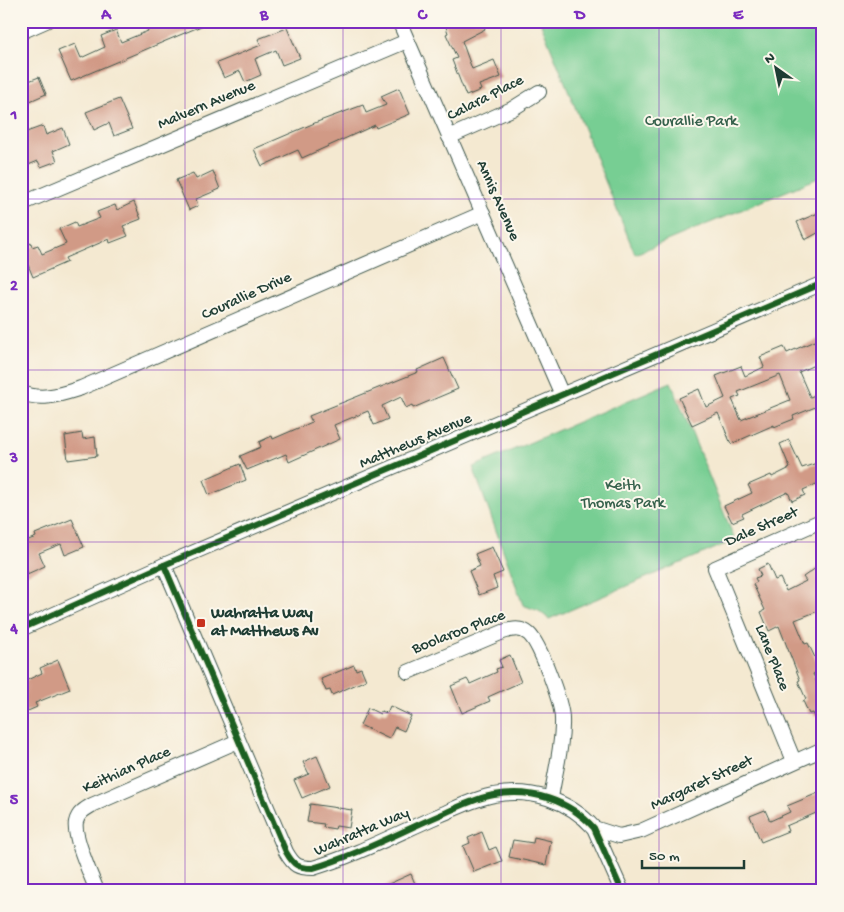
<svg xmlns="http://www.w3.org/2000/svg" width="844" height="912" font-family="'Gochi Hand',sans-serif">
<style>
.green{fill:#77ce93;stroke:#4b8664}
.building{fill:#d19a86;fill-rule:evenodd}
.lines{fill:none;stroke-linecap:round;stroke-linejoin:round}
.minor-casing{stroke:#3f574c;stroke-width:16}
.minor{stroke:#fff;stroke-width:14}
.cycleway-casing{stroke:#fbf7ec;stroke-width:9}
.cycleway{stroke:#1b5e20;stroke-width:6}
.grid{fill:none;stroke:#7b2cbf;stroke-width:1;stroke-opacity:0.55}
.poi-dot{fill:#c8321e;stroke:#fbf7ec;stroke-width:2}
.labels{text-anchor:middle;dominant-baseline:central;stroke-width:4;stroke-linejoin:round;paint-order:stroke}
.street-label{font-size:16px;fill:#1f3d34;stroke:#fbf7ec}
.park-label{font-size:16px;fill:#35614c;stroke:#fbf7ec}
.poi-label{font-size:16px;font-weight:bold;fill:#1f3d34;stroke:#fbf7ec;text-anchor:start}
.neatline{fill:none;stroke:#7b2cbf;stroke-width:2}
.grid-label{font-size:16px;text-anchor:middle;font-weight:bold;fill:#7b2cbf}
</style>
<rect width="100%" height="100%" fill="#fbf7ec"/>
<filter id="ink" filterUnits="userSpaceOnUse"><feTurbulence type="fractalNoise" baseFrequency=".02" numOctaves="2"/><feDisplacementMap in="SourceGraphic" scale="10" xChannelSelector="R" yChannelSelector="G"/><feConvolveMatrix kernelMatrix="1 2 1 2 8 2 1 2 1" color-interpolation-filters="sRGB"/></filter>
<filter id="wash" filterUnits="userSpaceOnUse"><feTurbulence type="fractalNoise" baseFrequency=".0096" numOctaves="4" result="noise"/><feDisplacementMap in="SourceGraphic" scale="20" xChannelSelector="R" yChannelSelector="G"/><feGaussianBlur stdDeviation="1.12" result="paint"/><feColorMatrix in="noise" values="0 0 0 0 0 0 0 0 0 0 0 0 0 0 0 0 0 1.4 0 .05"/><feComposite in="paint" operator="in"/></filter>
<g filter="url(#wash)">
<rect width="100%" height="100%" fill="#f4e9d1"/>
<g class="green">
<path d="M540 21H815L823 42V176L635 254Z"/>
<path d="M671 382 735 540 549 619 539 611 523 605 473 467Z"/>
</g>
<g id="blocks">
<g class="building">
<path d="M143 21H213L71 81 58 51 75 44 81 58 105 47 101 36 116 30 121 42 148 31Z"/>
<path d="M444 21H482L485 29 462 41 472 69 494 60 501 77 479 85 481 90 466 96 452 60 457 58 446 34 448 33Z"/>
<path d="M287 28 300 58 282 65 276 50 255 59 261 75 245 82 240 71 224 78 217 63 261 45 258 39Z"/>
<path d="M39 77 46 94 21 105V84Z"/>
<path d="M399 88 410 114 376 128 375 125 302 158 298 150 262 166 254 149 317 122 363 105 366 113 386 105 381 96Z"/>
<path d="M119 99 132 129 114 136 109 123 94 130 86 112Z"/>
<path d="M43 126 46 135 63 128 69 144 53 151 57 161 41 167 38 161 21 168V134Z"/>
<path d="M213 171 220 189 196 199 198 206 189 210 176 180 193 173 196 179Z"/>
<path d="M134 202 141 219 123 226 128 236 110 243 109 239 65 258 67 262 33 277 21 248 31 243 32 247 38 245 42 254 66 244 59 229 75 222 77 227 100 218 97 212 115 205 117 210Z"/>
<path d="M823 211V230L805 240 797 222Z"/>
<path d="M819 339 823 347V361L799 372 810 397 823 392V404L793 416 794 419 774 427V425L731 444 718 413 692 425 679 398 699 389 706 407 725 398 716 376 741 366 745 376 764 367 760 357 784 347 787 353ZM780 375 790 400 741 420 732 399 740 396 738 392Z"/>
<path d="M444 358 458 389 413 408 412 405 406 408 401 397 382 406 388 419 374 425 368 411 334 425 340 439 289 462 286 454 247 470 240 456 261 447 259 442 272 436 273 439 312 422 309 416 418 372 417 370Z"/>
<path d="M82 433 83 439 95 437 97 456 68 460 65 436Z"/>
<path d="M789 440 802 468 823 461V481L803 490 805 495 792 501 788 492 742 514 744 517 732 522 724 506 752 493 748 485 771 475 772 477 790 468 780 444Z"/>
<path d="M240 464 246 480 209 495 203 480Z"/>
<path d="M72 519 84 547 65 555 61 544 39 553 45 566 27 574 21 560V543L36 537 35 534Z"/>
<path d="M492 547 503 572 493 576 497 588 479 595 469 571 480 566 475 554Z"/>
<path d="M823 563V609L795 620 805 644 808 643 821 670 813 674 823 696V713L815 717 813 713 809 714 803 701 806 699 798 681 800 680 779 626 769 631 761 612 765 610 753 584 757 582 755 578 761 576 758 569 768 564 775 580 780 578 786 591 806 581 803 577Z"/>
<path d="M510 655 521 682 488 697 490 701 462 713 451 686 467 679 470 684 497 672 496 669 502 667 499 660Z"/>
<path d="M58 660 70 689 35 703 37 707 21 714V683L42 673 40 668Z"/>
<path d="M354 665 356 670 361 668 366 680 332 695 330 690 326 691 321 679Z"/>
<path d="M390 706 411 716 404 731 395 727 389 739 360 725 368 708 380 714 381 711 387 713Z"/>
<path d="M317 756 330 786 302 798 294 780 309 774 303 762Z"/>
<path d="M823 791V810L786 826 788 831 761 842 750 816 765 810 770 821 790 812 787 806Z"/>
<path d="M310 804 352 810 349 828 336 826 335 829 323 827 324 824 307 822Z"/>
<path d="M482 832 489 850 496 847 502 861 474 872 463 846 470 843 468 838Z"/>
<path d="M534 837 551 841 546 865 509 857 513 840 533 843Z"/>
<path d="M411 874 418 891H373Z"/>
</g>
</g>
</g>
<g filter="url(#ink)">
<use href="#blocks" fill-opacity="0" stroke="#3f574c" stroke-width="1"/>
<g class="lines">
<g class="minor-casing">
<g id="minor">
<path d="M399 21 562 395"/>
<path d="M21 32 46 21"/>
<path d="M449 137 512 109 539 92"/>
<path d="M21 204 407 41"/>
<path d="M21 392C40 402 62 394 81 388L483 213"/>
<path d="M164 565 286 852C294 866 298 868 313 868 357 855 398 833 440 815 457 808 475 798 494 795 531 788 569 800 594 828L622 891"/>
<path d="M21 629 164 565 823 283"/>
<path d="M408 672 503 632C512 629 521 627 529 634 540 644 562 703 562 719 563 745 555 772 551 798"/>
<path d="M794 761 715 568 823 520"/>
<path d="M594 828 619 836 641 831 823 749"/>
<path d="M97 891C91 875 73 837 76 822 78 813 85 809 92 805L238 741"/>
</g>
</g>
<use href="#minor" class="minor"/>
<g class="cycleway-casing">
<g id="cycleway">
<path d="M164 565 286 852C294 866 298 868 313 868 357 855 398 833 440 815 457 808 475 798 494 795 531 788 569 800 594 828L622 891"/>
<path d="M21 629 164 565 823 283"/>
</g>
</g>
<use href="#cycleway" class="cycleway"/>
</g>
</g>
<path class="grid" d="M185 21V891M343 21V891M501 21V891M659 21V891M21 199H823M21 370H823M21 542H823M21 713H823"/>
<rect class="poi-dot" x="196" y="618" width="10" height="10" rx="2.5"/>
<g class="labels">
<g class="street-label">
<text transform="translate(486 99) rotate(-27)">Calara Place</text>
<text transform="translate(207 106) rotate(-23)">Malvern Avenue</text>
<text transform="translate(497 201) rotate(66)">Annis Avenue</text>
<text transform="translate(247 297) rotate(-24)">Courallie Drive</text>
<text transform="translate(416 442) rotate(-23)">Matthews Avenue</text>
<text transform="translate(762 528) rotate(-24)">Dale Street</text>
<text transform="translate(459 633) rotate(-21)">Boolaroo Place</text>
<text transform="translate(771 658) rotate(68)">Lane Place</text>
<text transform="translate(127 771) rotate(-24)">Keithian Place</text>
<text transform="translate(702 784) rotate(-25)">Margaret Street</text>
<text transform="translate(362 833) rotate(-23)">Wahratta Way</text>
</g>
<g class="park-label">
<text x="691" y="122">Courallie Park</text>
<text x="623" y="486">Keith<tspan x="623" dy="18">Thomas Park</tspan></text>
</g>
<g class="poi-label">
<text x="211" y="614">Wahratta Way<tspan x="211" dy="18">at Matthews Av</tspan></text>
</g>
</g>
<rect width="844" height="912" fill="none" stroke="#fbf7ec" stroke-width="55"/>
<g transform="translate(776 68) rotate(327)" stroke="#fbf7ec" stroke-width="4" paint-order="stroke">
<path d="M0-4L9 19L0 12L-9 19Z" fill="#1f3d34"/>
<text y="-8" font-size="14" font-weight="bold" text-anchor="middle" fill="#1f3d34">N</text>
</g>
<path d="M642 860v8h102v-8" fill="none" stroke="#1f3d34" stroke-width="2.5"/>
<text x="649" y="860" font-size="15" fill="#1f3d34" stroke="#fbf7ec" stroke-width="4" paint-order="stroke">50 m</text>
<rect x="28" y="28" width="788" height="856" class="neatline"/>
<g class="grid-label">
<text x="106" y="19">A</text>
<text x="264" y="19">B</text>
<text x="422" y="19">C</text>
<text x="580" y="19">D</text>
<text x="738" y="19">E</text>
<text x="14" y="119">1</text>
<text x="14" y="290">2</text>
<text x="14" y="462">3</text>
<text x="14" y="633">4</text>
<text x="14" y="804">5</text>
</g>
</svg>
